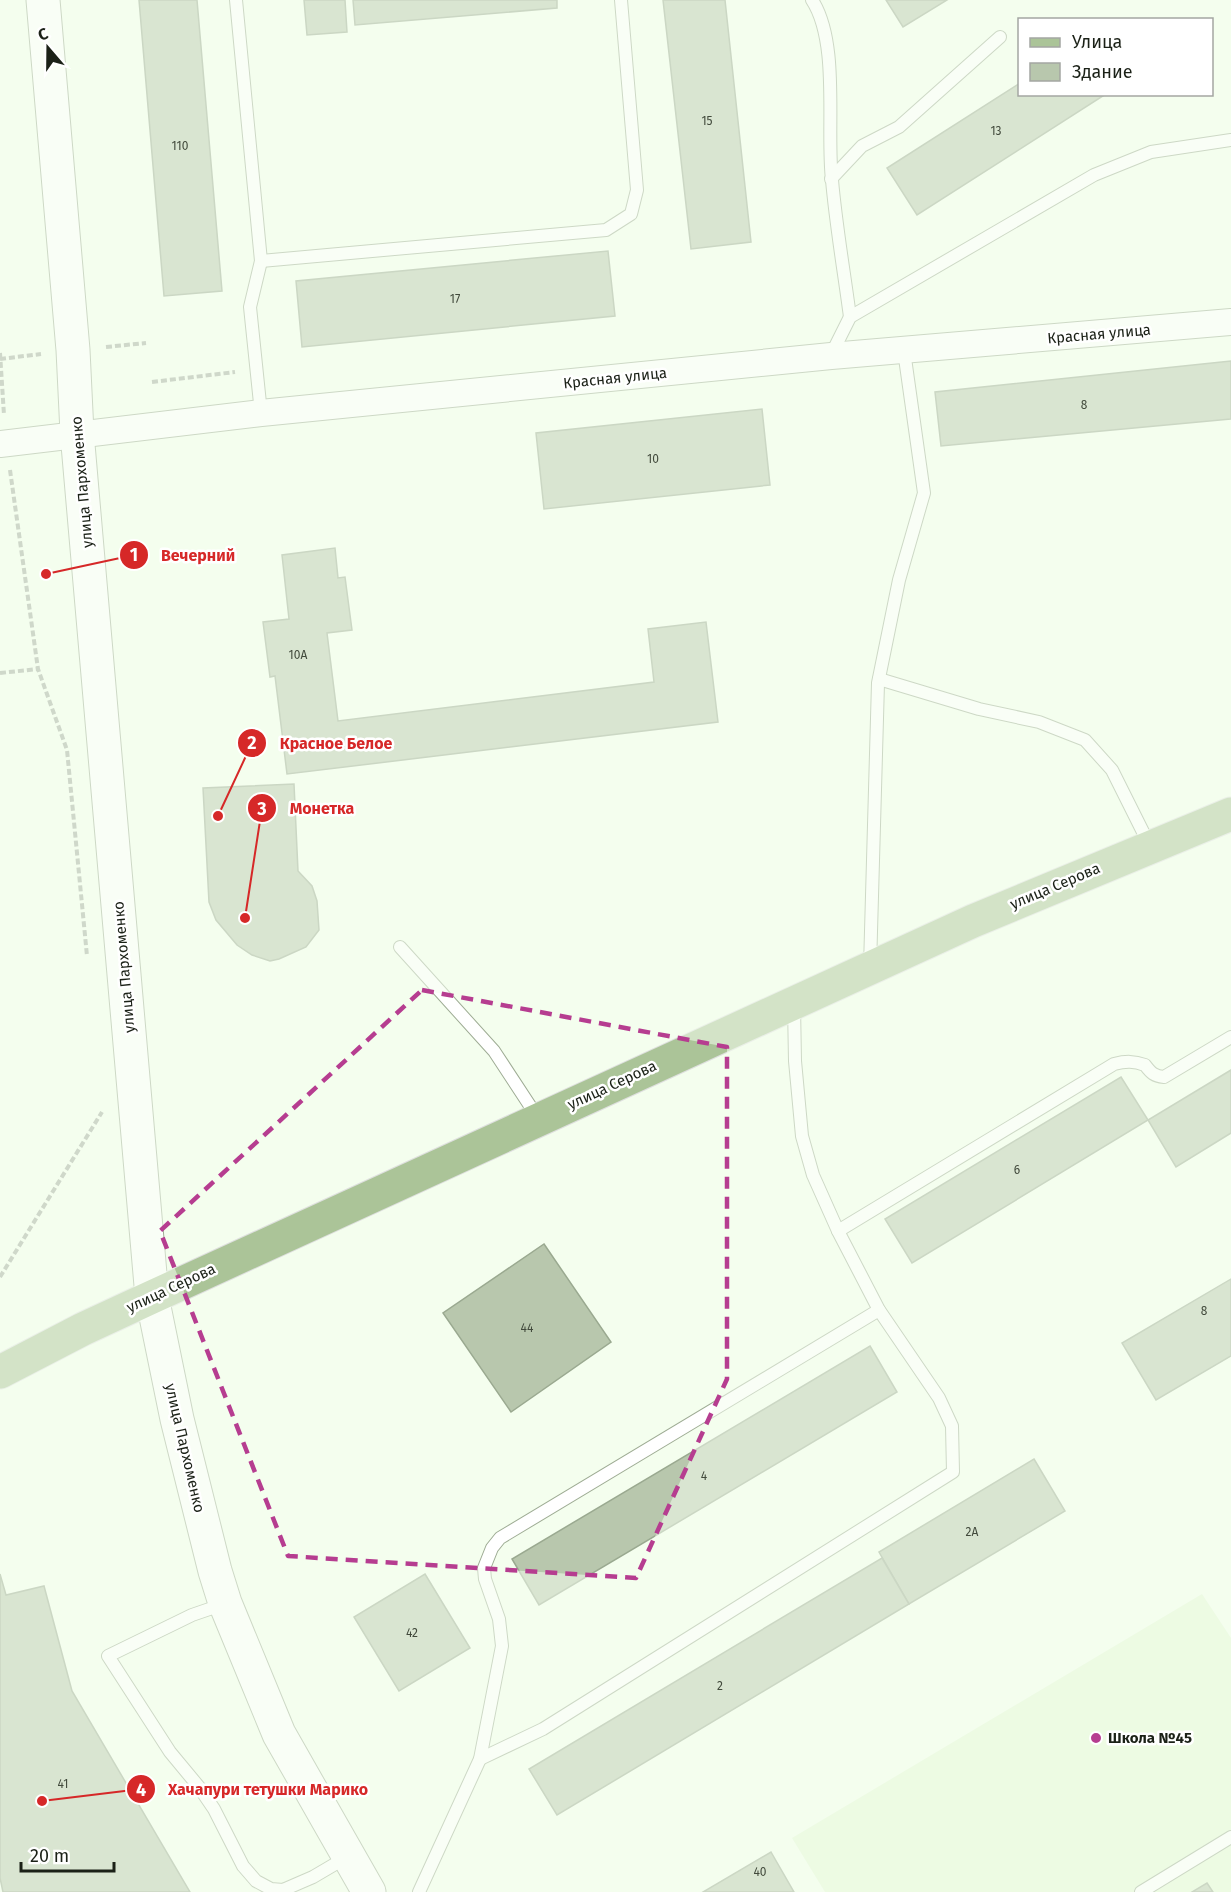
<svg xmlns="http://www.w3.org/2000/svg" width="1231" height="1892" font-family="'Fira Sans',sans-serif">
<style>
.built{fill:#e4f8d6}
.building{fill:#b8c7ad;stroke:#9aa990;stroke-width:1.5}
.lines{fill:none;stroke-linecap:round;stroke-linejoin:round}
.lane-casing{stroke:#9eac94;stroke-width:14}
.street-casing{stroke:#9eac94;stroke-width:28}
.secondary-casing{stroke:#9eac94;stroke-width:35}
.primary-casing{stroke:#dfe0df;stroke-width:35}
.path{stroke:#a2aa9d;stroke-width:4;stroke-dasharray:6 3;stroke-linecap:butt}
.lane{stroke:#fff;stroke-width:12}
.street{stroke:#fff;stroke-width:26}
.secondary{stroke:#fff;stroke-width:33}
.primary{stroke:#abc498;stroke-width:33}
.marked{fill:none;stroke:#b63d90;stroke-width:4.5;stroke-dasharray:12 8;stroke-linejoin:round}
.poi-dot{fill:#b63d90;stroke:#fff;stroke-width:2}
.labels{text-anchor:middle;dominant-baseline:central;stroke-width:5;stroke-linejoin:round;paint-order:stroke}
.number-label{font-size:12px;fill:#424a3c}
.street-label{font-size:15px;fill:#1b2117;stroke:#fff}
.poi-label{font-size:15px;font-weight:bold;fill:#1b2117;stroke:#fff;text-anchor:start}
.leader{fill:none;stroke:#d62828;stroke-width:2}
.callout-dot{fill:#d62828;stroke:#fff;stroke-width:2}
.mark-label{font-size:18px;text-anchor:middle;font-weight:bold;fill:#fff}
.callout-label{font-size:16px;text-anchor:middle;font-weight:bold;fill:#d62828;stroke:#fff;stroke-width:5;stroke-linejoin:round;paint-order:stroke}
</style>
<rect width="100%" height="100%" fill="#f4feee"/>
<path class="built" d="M1202 1594 1231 1638V1892H825L792 1838Z"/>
<g class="building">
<path d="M139 0H197L222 291 164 296Z"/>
<path d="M304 0H345L347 32 307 35Z"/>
<path d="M353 0H557V8L355 25Z"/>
<path d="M663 0H725L751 242 691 249Z"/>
<path d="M886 0H947L903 27Z"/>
<path d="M1020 83V94H1106L917 215 887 168Z"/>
<path d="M608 251 615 316 302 347 296 281Z"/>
<path d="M1231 361V419L941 446 935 392Z"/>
<path d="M762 409 770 485 544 509 536 433Z"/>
<path d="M335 548 338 578 345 577 352 630 327 633 338 721 654 682 648 629 706 622 718 722 287 774 275 676 270 677 263 622 289 619 282 555Z"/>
<path d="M294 784 298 871 312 886 317 901 319 930 306 947 279 959 270 961 252 955 237 945 216 920 209 902 203 788Z"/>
<path d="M1231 1070V1133L1176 1167 1148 1120Z"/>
<path d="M1121 1077 1148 1120 912 1263 885 1219Z"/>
<path d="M544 1244 611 1342 511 1412 443 1313Z"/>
<path d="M1231 1279V1356L1156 1400 1122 1343Z"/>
<path d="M870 1346 897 1392 539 1605 512 1559Z"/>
<path d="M1034 1459 1065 1511 909 1604 879 1552Z"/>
<path d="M882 1558 909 1604 557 1815 529 1769Z"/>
<path d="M0 1574 6 1595 44 1586 72 1691 190 1892H3L0 1878Z"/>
<path d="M425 1574 470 1648 399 1691 354 1617Z"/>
<path d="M771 1852 794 1892H703Z"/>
<path d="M1207 1883 1213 1892H1192Z"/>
</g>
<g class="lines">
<g class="lane-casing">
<g id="lane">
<path d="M236 0 261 261 250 307 261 413"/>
<path d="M812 0C840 43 826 129 832 180 836 226 844 271 850 317"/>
<path d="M831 179 862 146 899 127 1000 37"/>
<path d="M261 261 606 230 631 214 637 190 621 0"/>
<path d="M831 355 850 317 1094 175 1151 152 1231 140"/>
<path d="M879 679 979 709 1039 722 1085 740 1112 770 1150 846"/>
<path d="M400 947 494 1051 538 1118"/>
<path d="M870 967 878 683 899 580 924 493 904 351"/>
<path d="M838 1231 1114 1064C1126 1061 1134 1061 1145 1065 1151 1073 1154 1076 1164 1077L1231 1037"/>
<path d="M224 1604 192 1615 108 1656 170 1752 199 1787 214 1809 243 1866 256 1881 271 1889 283 1890 313 1877 347 1857"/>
<path d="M480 1759 543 1729 953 1472 952 1426 939 1398 879 1310 838 1231 813 1175 802 1136 795 1061 794 1006"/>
<path d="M419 1892 480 1759 502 1646 499 1619 485 1579 484 1568 492 1548 500 1538 879 1310"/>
<path d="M1141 1892 1231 1837"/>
</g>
</g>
<g class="street-casing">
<path id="street" d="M0 444 261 413 831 356 1231 322"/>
</g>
<g class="secondary-casing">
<path id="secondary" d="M43 0 73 350 77 433 152 1297 177 1419 215 1571 225 1603 279 1734 369 1892"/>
</g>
<g class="primary-casing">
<path id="primary" d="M0 1372 83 1329 152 1297 973 921 1231 814"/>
</g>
<g class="path">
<path d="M106 347 146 343"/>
<path d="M0 353 4 415"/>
<path d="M0 359 41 354"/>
<path d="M152 382 235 372"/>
<path d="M10 470 38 669 67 750 87 956"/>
<path d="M0 673 38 669"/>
<path d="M0 1277 102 1112"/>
</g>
<use href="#lane" class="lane"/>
<use href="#street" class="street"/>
<use href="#secondary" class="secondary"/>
<use href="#primary" class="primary"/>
</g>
<path d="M0 0H1231V1892H0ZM422 990 727 1047V1379L636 1578 288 1556 160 1231Z" fill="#f4feee" fill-opacity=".55" fill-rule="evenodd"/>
<path class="marked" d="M422 990 727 1047V1379L636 1578 288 1556 160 1231Z"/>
<circle class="poi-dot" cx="1096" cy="1738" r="6"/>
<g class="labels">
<g class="number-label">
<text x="707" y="121">15</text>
<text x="996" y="131">13</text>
<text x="180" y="146">110</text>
<text x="455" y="299">17</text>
<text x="1084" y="405">8</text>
<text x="653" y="459">10</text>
<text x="298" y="655">10А</text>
<text x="1017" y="1170">6</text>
<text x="1204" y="1311">8</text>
<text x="527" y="1328">44</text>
<text x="704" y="1476">4</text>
<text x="972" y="1532">2А</text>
<text x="412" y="1633">42</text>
<text x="720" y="1686">2</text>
<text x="63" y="1784">41</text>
<text x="760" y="1872">40</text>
</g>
<g class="street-label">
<text transform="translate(1099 334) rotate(-5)">Красная улица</text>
<text transform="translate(615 378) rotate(-6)">Красная улица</text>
<text transform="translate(82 482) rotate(-95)">улица Пархоменко</text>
<text transform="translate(1055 886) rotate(-23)">улица Серова</text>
<text transform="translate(124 967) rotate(-95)">улица Пархоменко</text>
<text transform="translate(612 1085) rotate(-25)">улица Серова</text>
<text transform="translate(171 1288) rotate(-25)">улица Серова</text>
<text transform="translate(185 1448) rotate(77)">улица Пархоменко</text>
</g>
<g class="poi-label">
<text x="1108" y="1738">Школа №45</text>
</g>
</g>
<path class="leader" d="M46 574L134 555M218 816L252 743M245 918L262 808M42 1801L141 1789"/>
<g class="callout-dot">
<circle cx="46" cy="574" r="6"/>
<circle cx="218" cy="816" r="6"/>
<circle cx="245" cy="918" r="6"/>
<circle cx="42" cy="1801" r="6"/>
<circle cx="134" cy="555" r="15"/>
<circle cx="252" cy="743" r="15"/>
<circle cx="262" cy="808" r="15"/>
<circle cx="141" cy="1789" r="15"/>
</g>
<g class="mark-label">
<text x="134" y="561">1</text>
<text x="252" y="749">2</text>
<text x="262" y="815">3</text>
<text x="141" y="1796">4</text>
</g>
<g class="callout-label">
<text x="198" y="561">Вечерний</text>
<text x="336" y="749">Красное Белое</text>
<text x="322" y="814">Монетка</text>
<text x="268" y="1795">Хачапури тетушки Марико</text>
</g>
<rect x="1018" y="18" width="195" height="78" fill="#ffffff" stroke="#a4a6a2" stroke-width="1.5"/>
<rect x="1030" y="38" width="30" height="9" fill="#abc498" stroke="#a4a6a2" stroke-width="1.5"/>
<text x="1072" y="48" font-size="18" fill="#1b2117">Улица</text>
<rect x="1030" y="63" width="30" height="18" fill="#b8c7ad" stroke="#a4a6a2" stroke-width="1.5"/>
<text x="1072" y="78" font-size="18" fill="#1b2117">Здание</text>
<g transform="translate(48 48) rotate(340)" stroke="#ffffff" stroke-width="4.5" paint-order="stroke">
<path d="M0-4.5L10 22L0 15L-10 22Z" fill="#1b2117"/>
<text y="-9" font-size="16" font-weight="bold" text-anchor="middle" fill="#1b2117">С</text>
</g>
<path d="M21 1862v9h93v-9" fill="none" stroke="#1b2117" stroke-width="3"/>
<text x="30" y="1862" font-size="18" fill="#1b2117" stroke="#ffffff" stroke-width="4.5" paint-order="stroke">20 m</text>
</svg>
